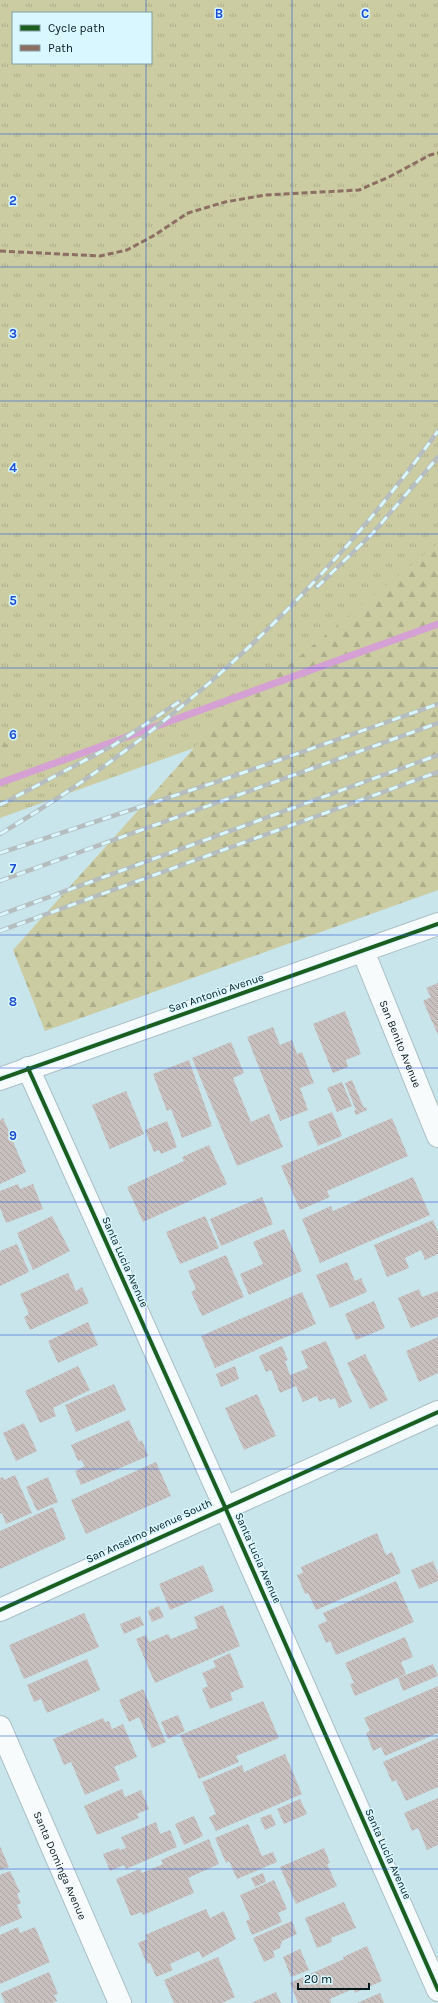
<svg xmlns="http://www.w3.org/2000/svg" width="438" height="2003" font-family="Karla,sans-serif">
<style>
.grass{fill:url(#grass-tufts);fill-rule:evenodd}
.forest{fill:url(#forest-firs)}
.lines{fill:none;stroke-linecap:round;stroke-linejoin:round}
.stream{stroke:#d5a0d3;stroke-width:7}
.building{fill:url(#building-back-hatch)}
.minor-casing{stroke:#a9bfc4;stroke-width:24}
.minor{stroke:#f7fbfc;stroke-width:22}
.rail-casing{stroke:#b5bdbf;stroke-width:4.5}
.rail{stroke:#d9f7ff;stroke-width:3;stroke-dasharray:9;stroke-linecap:butt}
.quiet{stroke:#8d6e63;stroke-width:3;stroke-dasharray:6 3;stroke-linecap:butt}
.cycleway-casing{stroke:#d9f7ff;stroke-width:6}
.cycleway{stroke:#1b5e20;stroke-width:4}
.grid{fill:none;stroke:#1d4ed8;stroke-width:1;stroke-opacity:0.55}
.labels{text-anchor:middle;dominant-baseline:central;stroke-width:3;stroke-linejoin:round;paint-order:stroke}
.street-label{font-size:11px;fill:#05181c;stroke:#d9f7ff}
.grid-label{font-size:13px;text-anchor:middle;font-weight:bold;fill:#1d4ed8;stroke:#d9f7ff;stroke-width:3;stroke-linejoin:round;paint-order:stroke}
</style>
<defs>
<pattern id="grass-tufts" width="24" height="20" patternUnits="userSpaceOnUse"><rect width="24" height="20" fill="#cbcca2"/><path d="M3 7l-1-3M5 7V3M7 7l1-3M15 17l-1-3M17 17v-4M19 17l1-3" fill="none" stroke="#adae8b"/></pattern>
<pattern id="forest-firs" width="22" height="20" patternUnits="userSpaceOnUse"><rect width="22" height="20" fill="#cbcca2"/><path d="M5 1l3.5 6h-7zM16 11l3.5 6h-7z" fill="#adae8b"/></pattern>
<pattern id="building-back-hatch" width="6" height="6" patternUnits="userSpaceOnUse"><rect width="6" height="6" fill="#c8c0be"/><path d="M-1 5l2 2M0 0l6 6M5-1l2 2" fill="none" stroke="#aaa4a3"/></pattern>
</defs>
<rect width="100%" height="100%" fill="#c9e5ec"/>
<path class="grass" d="M0 0H438V660L0 818ZM13 13H151V63H13Z"/>
<g class="forest">
<path d="M438 543V890L45 1031 13 950 212 728Z"/>
<path d="M0 734 12 754 0 761Z"/>
</g>
<g class="lines">
<path class="stream" d="M0 783 438 624"/>
</g>
<g class="building">
<path d="M438 983V1035L423 1001 431 997 426 988Z"/>
<path d="M345 1011 361 1054 346 1060 348 1067 333 1073 313 1024Z"/>
<path d="M273 1027 280 1045 292 1040 297 1054 302 1052 314 1083 300 1088 308 1110 280 1121 247 1037Z"/>
<path d="M231 1042 244 1073 233 1078 251 1122 269 1114 283 1147 237 1166 192 1058Z"/>
<path d="M189 1060 212 1126 182 1138 171 1109 167 1111 153 1074Z"/>
<path d="M352 1080 364 1108 366 1107 367 1110 356 1115 354 1111 356 1110 345 1083Z"/>
<path d="M342 1082 352 1106 337 1112 327 1088Z"/>
<path d="M126 1091 144 1134 110 1149 92 1105Z"/>
<path d="M332 1112 342 1136 318 1146 308 1122Z"/>
<path d="M3 1118 26 1172 0 1184V1120Z"/>
<path d="M392 1118 408 1156 327 1191 330 1197 300 1210 281 1166Z"/>
<path d="M167 1121 177 1147 161 1154 159 1150 154 1152 145 1130Z"/>
<path d="M209 1145 227 1184 143 1222 127 1187 184 1161 182 1157Z"/>
<path d="M413 1177 430 1215 320 1263 302 1219 331 1206 333 1211Z"/>
<path d="M18 1184 20 1189 33 1184 43 1209 6 1223 0 1208V1191Z"/>
<path d="M262 1197 273 1224 221 1246 210 1219Z"/>
<path d="M52 1216 70 1251 33 1270 17 1233Z"/>
<path d="M205 1216 219 1248 180 1264 166 1232Z"/>
<path d="M433 1220 438 1232V1254L425 1260 421 1250 405 1258 409 1268 387 1277 374 1245Z"/>
<path d="M284 1229 302 1271 249 1295 240 1274 263 1264 253 1242Z"/>
<path d="M17 1244 29 1272 0 1286V1251Z"/>
<path d="M226 1255 244 1297 202 1316 191 1292 196 1289 188 1271Z"/>
<path d="M347 1262 355 1281 361 1278 367 1292 330 1308 316 1275Z"/>
<path d="M68 1273 76 1291 82 1287 89 1303 30 1330 24 1317 29 1314 20 1294Z"/>
<path d="M419 1289 422 1297 438 1291V1317L411 1328 398 1298Z"/>
<path d="M302 1292 316 1324 215 1368 201 1336Z"/>
<path d="M374 1301 385 1328 356 1340 345 1314Z"/>
<path d="M88 1322 98 1345 58 1363 48 1341Z"/>
<path d="M438 1337V1373L419 1382 406 1351Z"/>
<path d="M326 1341 352 1402 339 1408 335 1398 330 1400V1398L319 1402 317 1396 303 1402 296 1386 280 1393 271 1370 266 1372 259 1356 282 1346 288 1360 285 1361 290 1375 308 1368 301 1351Z"/>
<path d="M365 1354 388 1400 370 1409 347 1363Z"/>
<path d="M78 1366 90 1390 53 1408 56 1416 40 1423 25 1391Z"/>
<path d="M235 1366 239 1379 221 1387 216 1374Z"/>
<path d="M114 1384 126 1410 76 1432 65 1405Z"/>
<path d="M257 1394 276 1436 244 1450 225 1408Z"/>
<path d="M129 1420 139 1442 142 1440 148 1456 81 1485 75 1471 85 1466 81 1460 78 1461 71 1445Z"/>
<path d="M24 1423 37 1451 16 1461 3 1433Z"/>
<path d="M156 1462 171 1496 86 1534 71 1500Z"/>
<path d="M15 1475 32 1513 6 1524 2 1513 0 1514V1478L3 1477 4 1480Z"/>
<path d="M48 1477 58 1502 37 1511 26 1487Z"/>
<path d="M53 1507 66 1539 0 1569V1531Z"/>
<path d="M377 1533 386 1555 392 1552 401 1573 316 1610 308 1593 305 1594 297 1575 303 1573 301 1567Z"/>
<path d="M433 1561 438 1574V1581L419 1589 411 1570Z"/>
<path d="M203 1565 214 1591 170 1610 159 1584Z"/>
<path d="M396 1581 414 1622 336 1655 330 1641 326 1643 318 1625 327 1621 323 1613Z"/>
<path d="M223 1605 240 1646 155 1683 136 1639 146 1635 149 1642 168 1634 171 1639 198 1628 194 1617Z"/>
<path d="M159 1606 164 1617 152 1622 148 1611Z"/>
<path d="M84 1613 99 1647 24 1679 9 1645Z"/>
<path d="M140 1616 144 1625 124 1634 120 1624Z"/>
<path d="M405 1637 413 1657 401 1662 406 1674 355 1696 350 1684 354 1683 345 1663Z"/>
<path d="M230 1653 244 1687 230 1693 233 1700 210 1709 202 1689 208 1686 202 1673 216 1667 213 1661Z"/>
<path d="M87 1659 100 1690 47 1713 41 1699 34 1702 27 1685Z"/>
<path d="M433 1664 438 1676 403 1691 398 1678Z"/>
<path d="M438 1686V1733L385 1756 381 1747 373 1751 366 1733 370 1731 364 1718Z"/>
<path d="M143 1689 166 1742 152 1748 139 1717 129 1722 119 1700Z"/>
<path d="M263 1701 279 1738 236 1756 239 1762 199 1779 180 1735Z"/>
<path d="M178 1715 185 1731 168 1739 161 1722Z"/>
<path d="M103 1718 105 1722 109 1721 112 1729 123 1724 137 1757 114 1767 120 1780 85 1795 71 1762 64 1765 53 1739Z"/>
<path d="M438 1738V1787L406 1801 396 1780 392 1782 383 1762Z"/>
<path d="M285 1754 302 1794 216 1831 209 1817 216 1814 202 1782 242 1765 244 1772Z"/>
<path d="M122 1789 125 1797 141 1790 149 1809 137 1814 139 1818 97 1835 84 1806Z"/>
<path d="M438 1798V1845L427 1850 418 1828 412 1831 404 1813Z"/>
<path d="M300 1799 307 1814 284 1824 277 1809Z"/>
<path d="M271 1814 276 1825 265 1830 260 1818Z"/>
<path d="M194 1816 203 1836 184 1845 175 1824Z"/>
<path d="M156 1822 160 1834 170 1830 177 1847 126 1869 124 1865 110 1871 103 1854 119 1848 120 1850 126 1848 121 1837Z"/>
<path d="M248 1824 262 1856 273 1852 277 1862 237 1879 229 1861 226 1863 215 1838Z"/>
<path d="M209 1839 219 1864 188 1878 194 1893 143 1915 142 1912 131 1916 116 1879 140 1869 142 1873 163 1864 161 1860Z"/>
<path d="M0 1846 9 1867 0 1870Z"/>
<path d="M324 1848 330 1863 327 1864 337 1886 296 1904 280 1867Z"/>
<path d="M10 1871 20 1892 17 1894 21 1903 17 1905 22 1918 0 1927V1875Z"/>
<path d="M263 1873 266 1882 255 1887 251 1878Z"/>
<path d="M274 1880 287 1909 278 1913 282 1922 252 1935 246 1921 250 1919 240 1895Z"/>
<path d="M344 1902 356 1928 331 1938 332 1942 317 1948 305 1918Z"/>
<path d="M206 1909 210 1918 224 1911 236 1939 202 1958 199 1951 170 1964 173 1970 156 1977 150 1963 147 1964 138 1943 147 1939 145 1935Z"/>
<path d="M292 1921 297 1934 282 1941 280 1948 273 1951 275 1957 264 1962 253 1938Z"/>
<path d="M18 1927 20 1933 35 1927 50 1962 0 1984V1935Z"/>
<path d="M367 1946 382 1981 355 1993 353 1989 330 1999 331 2003H298L290 1983 344 1959 343 1957Z"/>
<path d="M300 1949 309 1970 291 1977 283 1957Z"/>
<path d="M218 1957 235 1997 222 2003H174L164 1980Z"/>
<path d="M49 1972 58 1994 54 1995 57 2001 52 2003H5L1 1993Z"/>
<path d="M276 1992 281 2003H251Z"/>
<path d="M380 1993 384 2003H357Z"/>
</g>
<g class="lines">
<g class="minor-casing">
<g id="minor">
<path id="s1" d="M363 951 438 1136"/>
<path d="M28 1068 225 1507 438 1990"/>
<path d="M0 1079 438 924"/>
<path d="M0 1610 438 1412"/>
<path id="s2" d="M0 1727 120 2003"/>
</g>
</g>
<use href="#minor" class="minor"/>
<g class="rail-casing">
<g id="rail">
<path d="M317 587 373 533 438 457"/>
<path d="M0 805 114 745 179 702"/>
<path d="M0 834C173 732 321 594 438 431"/>
<path d="M0 853 228 778 438 704"/>
<path d="M0 881 438 723"/>
<path d="M0 915 438 755"/>
<path d="M0 931 438 772"/>
</g>
</g>
<use href="#rail" class="rail"/>
<path class="quiet" d="M0 251 100 256 127 250 153 236 188 213 225 202 266 195 359 190 389 177 430 155 438 153"/>
<g class="cycleway-casing">
<g id="cycleway">
<path d="M28 1068 225 1507 438 1990"/>
<path d="M0 1079 438 924"/>
<path d="M0 1610 438 1412"/>
</g>
</g>
<use href="#cycleway" class="cycleway"/>
</g>
<path class="grid" d="M146 0V13M292 0V2003M146 63V2003M0 134H438M0 267H438M0 401H438M0 534H438M0 668H438M0 801H438M0 935H438M0 1068H438M0 1202H438M0 1335H438M0 1469H438M0 1602H438M0 1736H438M0 1869H438"/>
<g class="labels">
<g class="street-label">
<text transform="translate(216 993) rotate(-19)">San Antonio Avenue</text>
<text stroke="none"><textPath href="#s1" startOffset="100">San Benito Avenue</textPath></text>
<text transform="translate(125 1262) rotate(66)">Santa Lucia Avenue</text>
<text transform="translate(149 1531) rotate(-25)">San Anselmo Avenue South</text>
<text transform="translate(258 1558) rotate(66)">Santa Lucia Avenue</text>
<text transform="translate(388 1854) rotate(66)">Santa Lucia Avenue</text>
<text stroke="none"><textPath href="#s2" startOffset="151">Santa Dominga Avenue</textPath></text>
</g>
</g>
<g class="grid-label">
<text x="219" y="18">B</text>
<text x="365" y="18">C</text>
<text x="13" y="205">2</text>
<text x="13" y="338">3</text>
<text x="13" y="472">4</text>
<text x="13" y="605">5</text>
<text x="13" y="739">6</text>
<text x="13" y="873">7</text>
<text x="13" y="1006">8</text>
<text x="13" y="1140">9</text>
</g>
<rect x="12" y="12" width="140" height="52" fill="#d9f7ff" stroke="#849ea4"/>
<rect x="20" y="25" width="20" height="6" fill="#1b5e20" stroke="#849ea4"/>
<text x="48" y="32" font-size="12" fill="#05181c">Cycle path</text>
<rect x="20" y="45" width="20" height="6" fill="#8d6e63" stroke="#849ea4"/>
<text x="48" y="52" font-size="12" fill="#05181c">Path</text>
<path d="M298 1983v6h71v-6" fill="none" stroke="#05181c" stroke-width="2"/>
<text x="304" y="1983" font-size="12" fill="#05181c" stroke="#d9f7ff" stroke-width="3" paint-order="stroke">20 m</text>
</svg>
